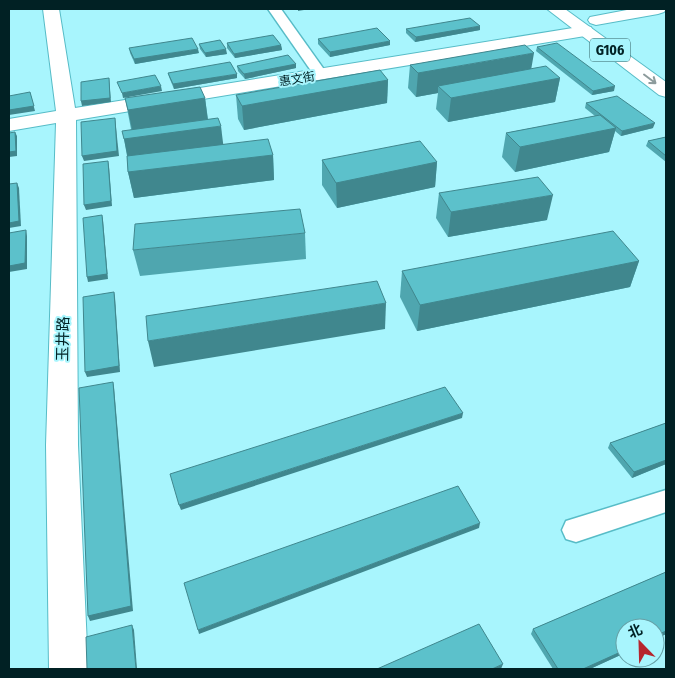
<svg xmlns="http://www.w3.org/2000/svg" width="675" height="678" font-family="'Fira Sans Condensed','Noto Sans SC',sans-serif">
<style>
.lines{fill:none;stroke-linecap:round;stroke-linejoin:round}
.street-casing{stroke:#57bcc7;stroke-width:3}
.secondary-casing{stroke:#57bcc7;stroke-width:2}
.highway-casing{stroke:#57bcc7;stroke-width:2}
.street{fill:#fff;fill-rule:evenodd}
.secondary{fill:#fff;fill-rule:evenodd}
.highway{fill:#fff;fill-rule:evenodd}
.wall{fill:#4fa6af}
.shaded-wall{fill:#40878e}
.building{fill:#5cc1cb;stroke:#40878e}
.oneway{stroke:#8d9b9c}
.labels{text-anchor:middle;dominant-baseline:central;stroke-width:4;stroke-linejoin:round;paint-order:stroke}
.far-street-label{font-size:12px;fill:#012124;stroke:#a8f5fd}
.shield{fill:#a8f5fd;stroke:#336165;stroke-width:1}
.shield-label{font-size:14px;font-weight:bold;fill:#012124}
.street-label{font-size:15px;fill:#012124;stroke:#a8f5fd}
</style>
<rect width="100%" height="100%" fill="#a8f5fd"/>
<g class="lines">
<g class="street-casing">
<g id="street">
<path d="M268 9H281L328 75 326 78H316Z"/>
<path d="M666 490V512L576 542 566 539 562 530 566 521Z"/>
</g>
</g>
<g class="secondary-casing">
<g id="secondary">
<path d="M43 9H59L75 108 585 26 591 27 593 31 591 35 585 36 76 120 78 445 88 669H49L46 445 56 123 9 131V119L56 111Z"/>
<path d="M632 9H666L664 12 658 14 596 25 590 23 588 20 590 17Z"/>
</g>
</g>
<g class="highway-casing">
<path id="highway" d="M547 9H565L666 82V97L659 95Z"/>
</g>
<use href="#street" class="street"/>
<use href="#secondary" class="secondary"/>
<use href="#highway" class="highway"/>
</g>
<g class="wall">
<path d="M406 29 480 30 415 42 406 33Z"/>
<path d="M318 39 390 45 330 57 318 44Z"/>
<path d="M227 43 281 45 282 50 235 58 227 48Z"/>
<path d="M199 44 227 54 206 57 200 49Z"/>
<path d="M537 47 614 91 592 95 536 51Z"/>
<path d="M129 48 199 53 135 64 130 53Z"/>
<path d="M296 64V68L245 79 238 71 237 66Z"/>
<path d="M410 65 531 69 560 78 555 102 448 122 436 109 438 93 416 97 408 88Z"/>
<path d="M168 73 237 78 174 89 169 77Z"/>
<path d="M388 80 387 103 244 130 238 119 236 95Z"/>
<path d="M125 98H205L208 119 223 144 273 155 274 180 134 198 128 172 127 156 124 139 131 129Z"/>
<path d="M586 103 653 128 621 136 615 131 609 152 515 172 502 157 506 133 595 116 585 108Z"/>
<path d="M666 137V162L646 146 648 141Z"/>
<path d="M322 160 437 162 435 187 337 208 322 185Z"/>
<path d="M439 193 547 220 448 237 436 218Z"/>
<path d="M305 233 306 259 140 276 133 250Z"/>
<path d="M639 261 630 287 417 331 400 297 402 271Z"/>
<path d="M666 423V464L632 478 608 448 610 443Z"/>
<path d="M666 572V634L590 669H553L531 634 533 629Z"/>
</g>
<g class="shaded-wall">
<path d="M298 9H310L298 11Z"/>
<path d="M480 26V30L415 42 416 37Z"/>
<path d="M390 41V45L330 57V52Z"/>
<path d="M281 45 282 50 235 58 234 54Z"/>
<path d="M198 49 199 53 135 64 134 59Z"/>
<path d="M226 49 227 54 206 57 205 53Z"/>
<path d="M534 53 530 76 438 86V93L416 97 418 73Z"/>
<path d="M296 64V68L245 79 244 74Z"/>
<path d="M237 74V78L174 89 173 84Z"/>
<path d="M109 78 111 102 82 106 81 101Z"/>
<path d="M560 78 555 102 448 122 451 98Z"/>
<path d="M388 80 387 103 244 130 242 106Z"/>
<path d="M161 86 162 91 123 98 122 93Z"/>
<path d="M615 86 614 91 592 95 593 91Z"/>
<path d="M30 92 35 111 9 115V110Z"/>
<path d="M205 98 208 122 133 134 128 110Z"/>
<path d="M115 118 119 156 84 161 82 156Z"/>
<path d="M655 123 653 128 621 136 622 131Z"/>
<path d="M221 126 224 151 129 164 124 139Z"/>
<path d="M616 128 609 152 515 172 520 147Z"/>
<path d="M15 132 17 136V156L9 157V152Z"/>
<path d="M273 155 274 180 134 198 128 172Z"/>
<path d="M108 161 109 166 112 206 86 210 84 205Z"/>
<path d="M437 162 435 187 337 208 336 183Z"/>
<path d="M17 183 19 188 21 226 9 228V223Z"/>
<path d="M553 195 547 220 448 237 451 212Z"/>
<path d="M102 215 103 220 108 279 88 282 87 277Z"/>
<path d="M26 230 27 236V269L9 272V266Z"/>
<path d="M639 261 630 287 417 331 420 305Z"/>
<path d="M114 292 115 297 120 372 87 377 85 372Z"/>
<path d="M386 303 385 329 154 367 148 341Z"/>
<path d="M113 382 114 387 133 611 90 621 88 616Z"/>
<path d="M463 413 462 418 181 510 179 505Z"/>
<path d="M666 460V464L632 478 634 472Z"/>
<path d="M480 523 479 528 199 634 198 630Z"/>
<path d="M132 625 134 630 137 669H136Z"/>
<path d="M666 631V634L655 640V636Z"/>
<path d="M625 650V653L590 669H583Z"/>
<path d="M503 664 501 669H492Z"/>
</g>
<g class="building">
<path d="M470 18 480 26 416 37 406 29Z"/>
<path d="M377 28 390 41 330 52 318 39Z"/>
<path d="M273 35 281 45 234 54 227 43Z"/>
<path d="M192 38 198 49 134 59 129 48Z"/>
<path d="M220 40 226 49 205 53 199 44Z"/>
<path d="M557 43 615 86 593 91 537 47Z"/>
<path d="M525 45 534 53 418 73 410 65Z"/>
<path d="M288 55 296 64 244 74 237 66Z"/>
<path d="M230 62 237 74 173 84 168 73Z"/>
<path d="M546 66 560 78 451 98 438 86Z"/>
<path d="M380 70 388 80 242 106 236 95Z"/>
<path d="M155 75 161 86 122 93 117 82Z"/>
<path d="M109 78 110 98 81 101V82Z"/>
<path d="M200 87 205 98 128 110 125 98Z"/>
<path d="M30 92 34 106 9 110V96Z"/>
<path d="M617 96 655 123 622 131 586 103Z"/>
<path d="M600 115 616 128 520 147 506 133Z"/>
<path d="M115 118 117 151 82 156 81 122Z"/>
<path d="M218 118 221 126 124 139 122 131Z"/>
<path d="M15 132 16 151 9 152V133Z"/>
<path d="M666 137V156L648 141Z"/>
<path d="M268 139 273 155 128 172 127 156Z"/>
<path d="M420 141 437 162 336 183 322 160Z"/>
<path d="M108 161 111 201 84 205 83 164Z"/>
<path d="M538 177 553 195 451 212 439 193Z"/>
<path d="M17 183 19 221 9 223V184Z"/>
<path d="M300 209 305 233 133 250 135 224Z"/>
<path d="M102 215 107 274 87 277 83 218Z"/>
<path d="M26 230 25 263 9 266V233Z"/>
<path d="M613 231 639 261 420 305 402 271Z"/>
<path d="M377 281 386 303 148 341 146 316Z"/>
<path d="M114 292 119 366 85 372 83 297Z"/>
<path d="M113 382 131 606 88 616 79 388Z"/>
<path d="M445 387 463 413 179 505 170 474Z"/>
<path d="M666 423V460L634 472 610 443Z"/>
<path d="M458 486 480 523 198 630 184 583Z"/>
<path d="M666 572V631L655 636V628H625V650L583 669H558L533 629Z"/>
<path d="M479 624 503 664 492 669H377Z"/>
<path d="M132 625 136 669H87L86 637Z"/>
</g>
<defs><path id="oneway-shaft" d="M-6 0H5M1.5-3L5.5 0L1.5 3" fill="none" stroke-width="1.6" stroke-linecap="round" stroke-linejoin="round" transform="scale(1.25)"/></defs>
<use class="oneway" href="#oneway-shaft" transform="translate(650 79) rotate(37)"/>
<g class="labels">
<g class="far-street-label">
<text transform="translate(297 79) rotate(-9)">惠文街</text>
</g>
<rect class="shield" x="590" y="38.5" width="40" height="23" rx="4"/>
<g class="shield-label">
<text x="610" y="50">G106</text>
</g>
<g class="street-label">
<text transform="translate(63 339) rotate(-89)">玉井路</text>
</g>
</g>
<rect width="675" height="678" fill="none" stroke="#012124" stroke-width="20"/>
<g transform="translate(640 643) rotate(337)"><circle r="24" fill="#a8f5fd" stroke="#65a0a6"/>
<path d="M0-4L9 19L0 12L-9 19Z" fill="#b6252d"/>
<text y="-8" font-size="14" font-weight="bold" text-anchor="middle" fill="#012124">北</text>
</g>
</svg>
